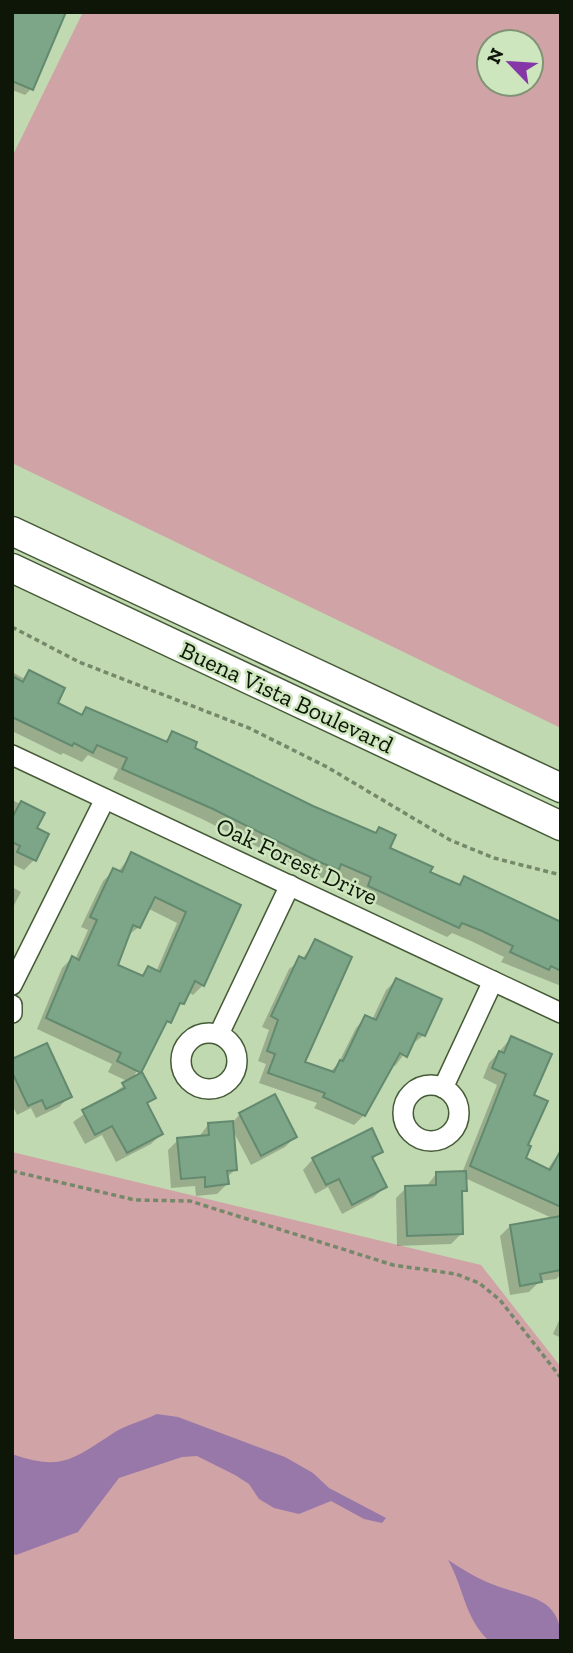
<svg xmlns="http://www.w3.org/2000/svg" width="573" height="1653" font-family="'Zilla Slab',serif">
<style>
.green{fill:#d0a3a6;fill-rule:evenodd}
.water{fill:#9878a9}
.shadow{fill:#0003;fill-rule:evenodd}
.building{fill:#7da588;stroke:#638a6e;stroke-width:2;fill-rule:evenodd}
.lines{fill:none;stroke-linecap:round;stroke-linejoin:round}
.street-casing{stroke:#455a37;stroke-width:22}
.secondary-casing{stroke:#455a37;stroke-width:31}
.path{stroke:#76886a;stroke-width:3.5;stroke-dasharray:5 3.5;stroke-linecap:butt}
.street{stroke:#fff;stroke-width:19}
.secondary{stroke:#fff;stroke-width:28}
.labels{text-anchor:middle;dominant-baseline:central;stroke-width:5;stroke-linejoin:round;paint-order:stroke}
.street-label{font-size:24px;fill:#0e1608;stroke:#cde6bd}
</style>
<rect width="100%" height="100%" fill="#c0d9b1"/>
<g class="green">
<path d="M83 12H561V728L12 463V157ZM489 42H531V84H489Z"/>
<path d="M12 1152 481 1265 561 1367V1641H12Z"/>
</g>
<g class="water">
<path d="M157 1414 178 1417 285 1457 313 1473 329 1488 386 1518 382 1523 364 1519 331 1501 299 1514 274 1508 259 1499 249 1484 235 1475 197 1456 182 1457 119 1478 78 1532 16 1555 12 1553V1454C61 1471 72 1460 112 1434 125 1425 143 1421 157 1414Z"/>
<path d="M448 1560C464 1570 479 1580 497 1586 530 1598 561 1597 561 1641H489C464 1617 464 1588 448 1560Z"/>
</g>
<g class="shadow">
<path d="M12 18 31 89 25 95 12 90Z"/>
<path d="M12 672 23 678 29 672 55 704 80 716 87 709 163 743 173 733 192 748 312 808 374 834 379 829 387 849 457 886 464 878 556 922 561 918V986L501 962 504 957 471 941 452 933 447 937 359 896 362 888 332 874 327 880 306 871 202 819 113 779 118 769 88 755 82 762 63 753 61 755 12 731Z"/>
<path d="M12 800 42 814 35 829 34 860 24 870 12 864Z"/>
<path d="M131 855 239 906 203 985 193 995 188 992 159 1031 133 1078 153 1097 146 1105 161 1134 151 1144 116 1162 102 1135 85 1144 73 1122 129 1082 108 1072 112 1064 37 1029 62 968 72 958 75 960 88 930 81 927 103 881 113 871 118 872ZM147 908 177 923 156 972 148 968 140 977 116 966 127 936 139 927Z"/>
<path d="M12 887 21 892 12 909Z"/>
<path d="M316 942 303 1063 330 1072 338 1064 356 1028 366 1017 372 1020 386 990 396 980 424 1035 411 1045 395 1066 392 1065 364 1115 354 1125 314 1108 317 1103 259 1083 266 1064 258 1061 269 1030 262 1027 289 969 301 960Z"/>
<path d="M511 1038 532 1096 524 1159 547 1170 561 1150V1274L556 1279 540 1281 529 1292 510 1295 500 1236 510 1226 554 1219 465 1178V1190L460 1195 461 1234 451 1244 397 1246 396 1198 406 1188 426 1187 436 1174 462 1173 497 1085 483 1078 489 1063Z"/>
<path d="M12 1061 69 1097 59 1107 36 1118 31 1108 17 1115 12 1104Z"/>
<path d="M240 1114 295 1137 285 1147 251 1165 231 1127 235 1170 226 1178 227 1184 217 1194 196 1196 195 1186 171 1188 168 1150 178 1140 198 1138 208 1125 232 1123Z"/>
<path d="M381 1151 371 1161 385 1187 374 1197 342 1214 328 1187 315 1194 303 1170 313 1159Z"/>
<path d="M561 1316V1338L553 1334Z"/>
</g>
<g class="building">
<path d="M12 12H66L33 90 12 81Z"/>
<path d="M29 670 65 688 58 703 82 715 86 707 167 742 172 731 197 742 195 748 313 806 376 833 379 827 396 835 390 848 433 867 430 872 460 885 464 876 561 922V971L551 966 549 970 510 952 513 946 482 931 462 923 459 928 368 886 371 877 341 864 339 870 317 861 213 809 122 769 127 758 97 745 93 753 74 743 72 746 12 717V676L23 682Z"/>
<path d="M21 801 45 813 37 828 49 834 36 861 17 852 20 846 12 842V818Z"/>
<path d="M131 852 241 905 204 986 195 981 184 1004 180 1003 171 1023 167 1021 141 1073 117 1061 121 1053 46 1018 72 956 79 960 97 920 90 917 113 868 122 872ZM155 897 186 912 160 972 148 966 143 976 118 965 133 925 140 928Z"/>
<path d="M315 939 352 957 305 1062 334 1072 340 1060 343 1061 365 1015 376 1020 396 978 442 999 425 1036 418 1033 407 1057 400 1053 365 1116 323 1097 325 1093 268 1073 275 1054 267 1051 278 1020 271 1016 299 956 305 959Z"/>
<path d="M511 1036 552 1054 534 1095 548 1101 528 1145 531 1146 526 1158 550 1170 561 1150V1207L470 1166 506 1074 492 1068 499 1051 504 1053Z"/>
<path d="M47 1043 72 1097 46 1109 42 1100 28 1106 12 1072V1059Z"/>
<path d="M142 1072 156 1098 147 1103 163 1134 127 1153 112 1126 95 1135 82 1110 125 1088 122 1083Z"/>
<path d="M275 1094 297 1137 261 1156 239 1113Z"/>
<path d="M233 1121 237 1170 227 1171 229 1184 205 1187V1177L181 1179 177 1138 209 1135 208 1123Z"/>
<path d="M372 1128 383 1152 372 1157 387 1187 352 1205 339 1179 326 1185 312 1158Z"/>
<path d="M466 1171 467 1191H462L463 1234 407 1236 405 1186 436 1185V1172Z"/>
<path d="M561 1216V1270L540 1274 542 1282 520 1286 510 1225Z"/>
</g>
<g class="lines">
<g class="street-casing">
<g id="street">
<path d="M12 755 561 1013"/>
<path d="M12 985 105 799"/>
<path d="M12 1005V1013"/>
<circle cx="209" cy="1061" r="28"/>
<path d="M219 1034 290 885"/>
<circle cx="431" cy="1113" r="28"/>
<path d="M443 1088 493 981"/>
</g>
</g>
<g class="secondary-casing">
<g id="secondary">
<path d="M12 531 561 788"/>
<path d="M12 568 561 826"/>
</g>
</g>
<g class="path">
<path d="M12 627 79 662 249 728 327 767 450 840 494 858 561 875"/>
<path d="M12 1171 135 1200 190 1201 393 1265 456 1274 479 1283 500 1300 561 1378"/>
</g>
<use href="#street" class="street"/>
<use href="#secondary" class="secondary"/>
</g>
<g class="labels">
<g class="street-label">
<text transform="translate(287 697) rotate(25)">Buena Vista Boulevard</text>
<text transform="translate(297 861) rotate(25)">Oak Forest Drive</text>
</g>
</g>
<rect width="573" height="1653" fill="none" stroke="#0e1608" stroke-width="28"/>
<g transform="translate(510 63) rotate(295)"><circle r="33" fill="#cde6bd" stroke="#819375" stroke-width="2"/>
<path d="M0-5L12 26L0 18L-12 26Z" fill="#8537a8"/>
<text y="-10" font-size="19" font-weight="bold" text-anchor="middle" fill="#0e1608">N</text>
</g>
</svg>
